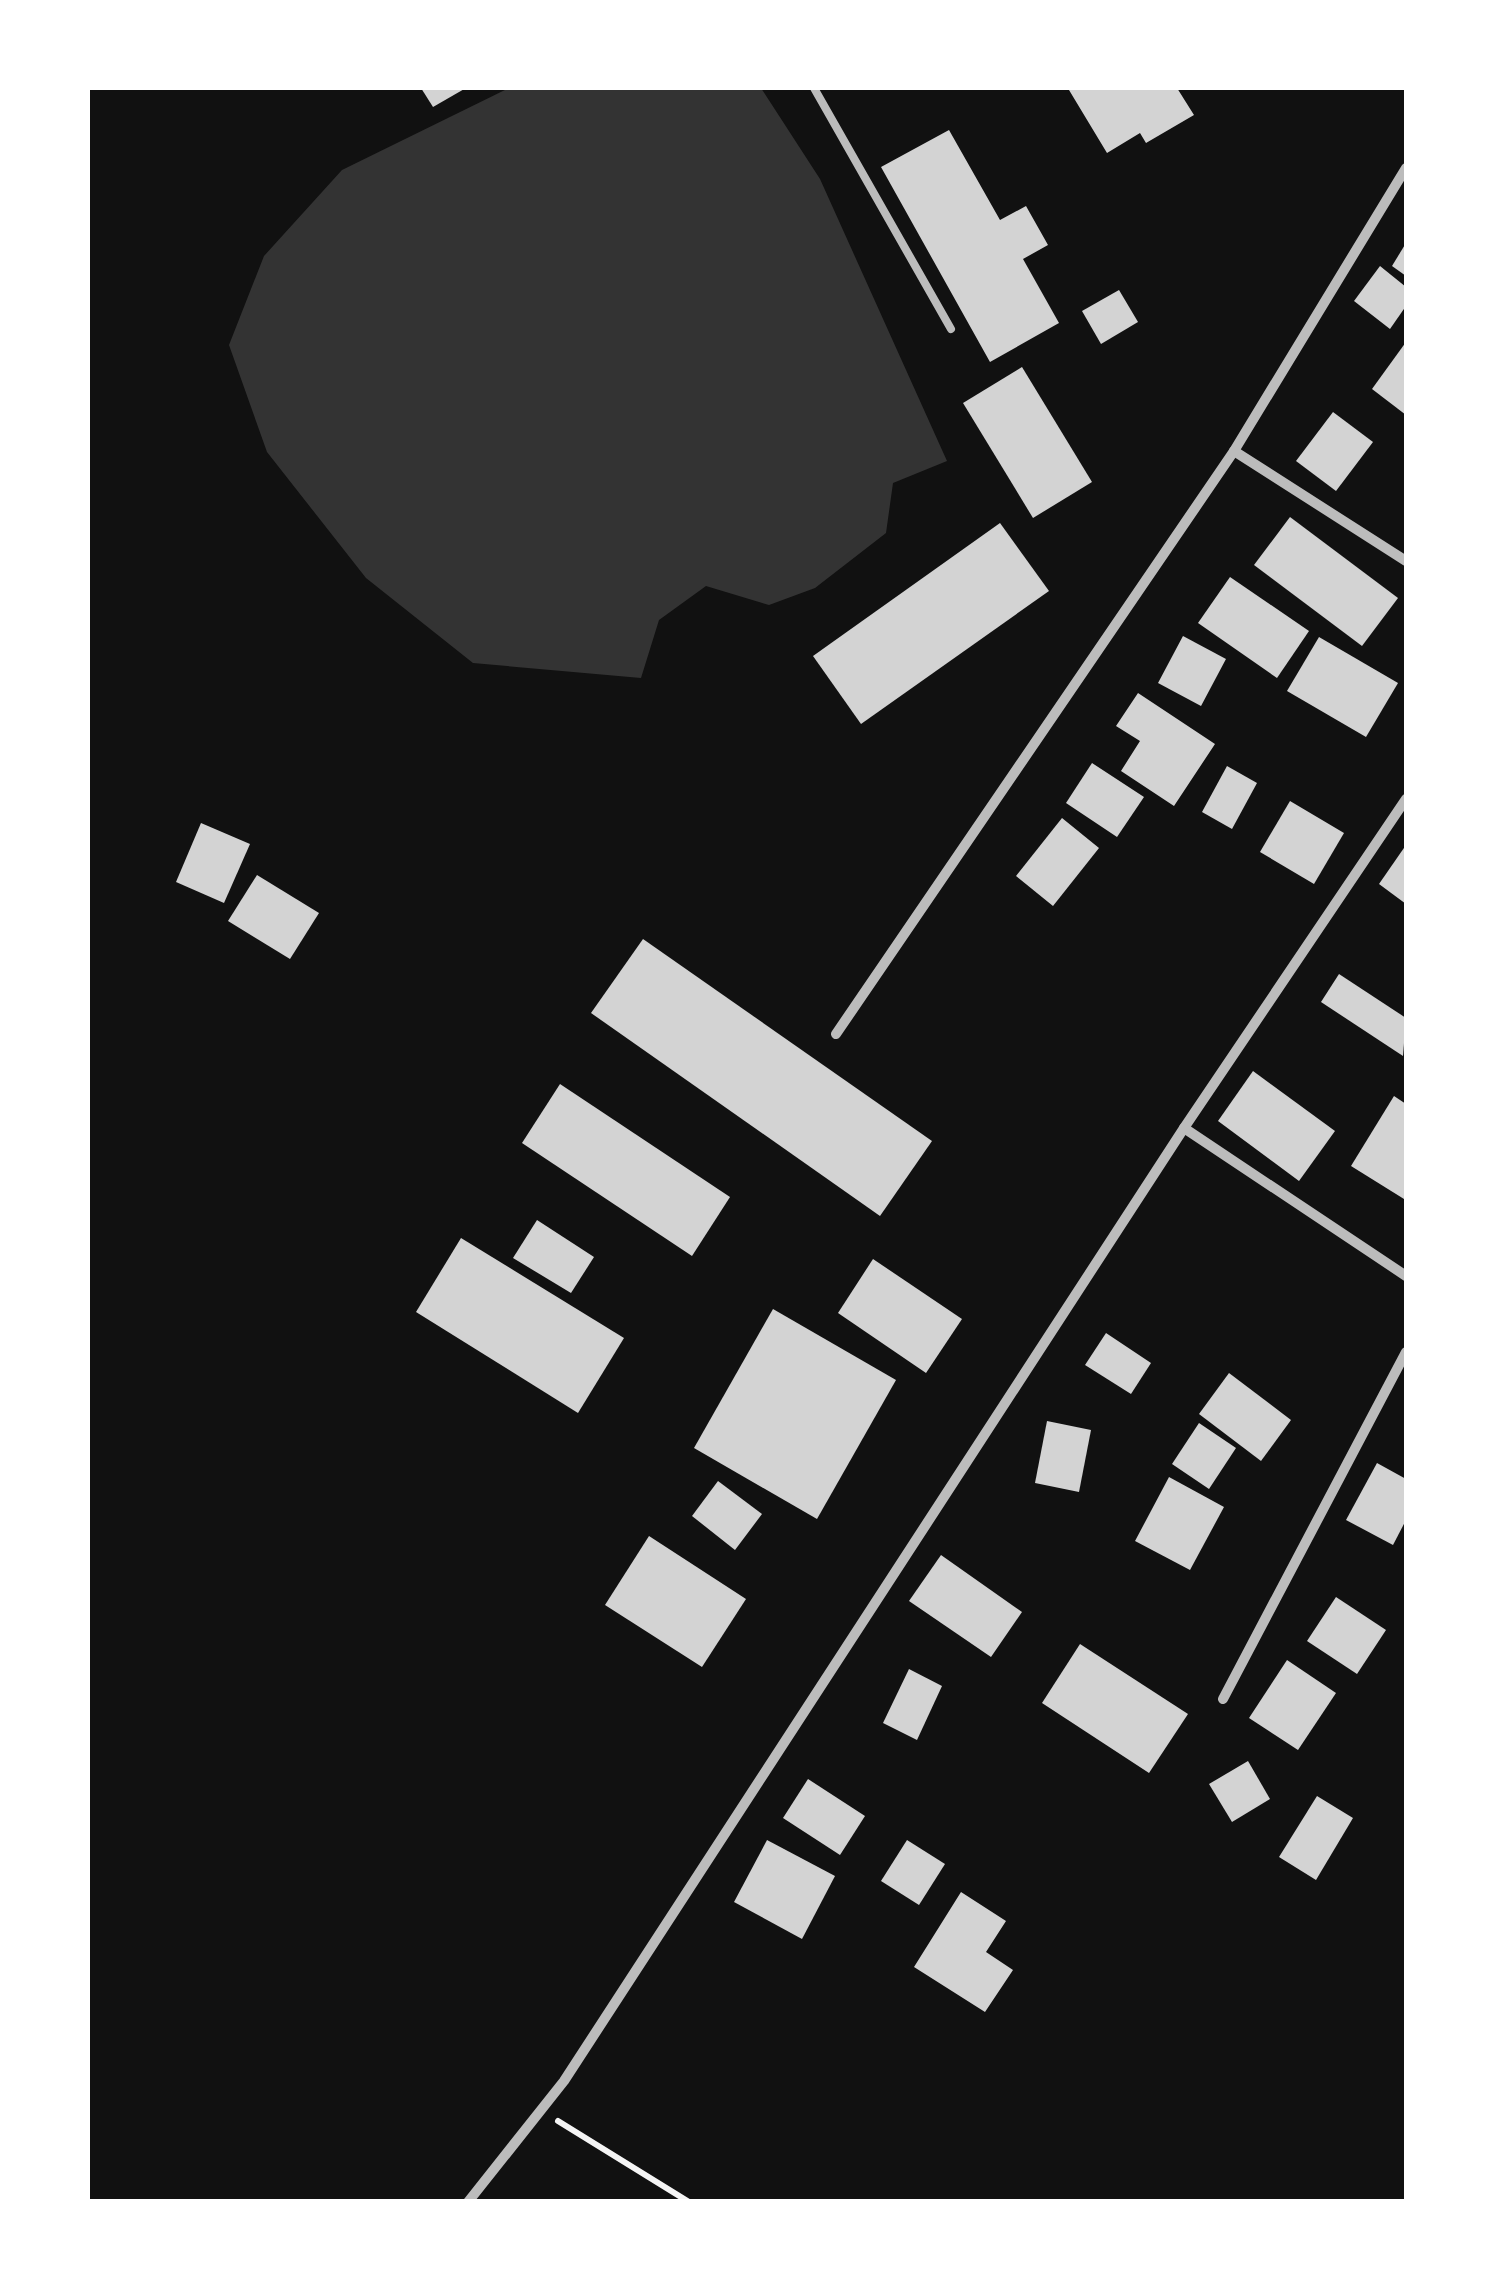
<svg xmlns="http://www.w3.org/2000/svg" width="1494" height="2289" font-family="Montserrat,sans-serif">
<style>
.water{fill:#333}
.building{fill:#d3d3d3}
.lines{fill:none;stroke-linecap:round;stroke-linejoin:round}
.path{stroke:#f5f5f5;stroke-width:6}
.service{stroke:#bcbcbc;stroke-width:8}
.minor{stroke:#bcbcbc;stroke-width:10}
</style>
<rect width="100%" height="100%" fill="#111"/>
<path class="water" d="M509 88H761L820 179 947 461 893 483 886 533 815 588 769 605 706 586 659 620 641 678 473 663 366 578 267 452 229 345 264 256 342 170Z"/>
<g class="building">
<path d="M421 88H466L433 107Z"/>
<path d="M1073 88H1177L1194 115 1146 143 1140 133 1107 153 1069 90Z"/>
<path d="M949 130 1000 220 1026 206 1048 245 1023 259 1059 323 990 362 881 167Z"/>
<path d="M1406 243V276L1392 266Z"/>
<path d="M1380 266 1406 287V306L1390 329 1354 301Z"/>
<path d="M1119 290 1138 322 1101 344 1082 311Z"/>
<path d="M1406 342V415L1372 389Z"/>
<path d="M1022 367 1092 482 1033 518 963 403Z"/>
<path d="M1333 412 1373 442 1336 491 1296 461Z"/>
<path d="M1290 517 1398 598 1362 646 1254 565Z"/>
<path d="M1000 523 1049 591 861 724 813 656Z"/>
<path d="M1230 577 1309 631 1277 678 1198 623Z"/>
<path d="M1183 636 1226 659 1201 706 1158 683Z"/>
<path d="M1319 637 1398 683 1366 737 1287 691Z"/>
<path d="M1138 693 1215 744 1174 806 1121 771 1140 741 1116 726Z"/>
<path d="M1092 763 1144 797 1117 837 1066 803Z"/>
<path d="M1227 766 1257 783 1232 829 1202 812Z"/>
<path d="M1290 801 1344 833 1314 884 1260 852Z"/>
<path d="M1062 818 1099 848 1053 906 1016 876Z"/>
<path d="M201 823 250 844 224 903 176 882Z"/>
<path d="M1406 845V904L1379 884Z"/>
<path d="M257 875 319 913 290 959 228 921Z"/>
<path d="M643 939 932 1141 880 1216 591 1013Z"/>
<path d="M1339 974 1406 1018 1403 1056 1321 1002Z"/>
<path d="M1253 1071 1335 1131 1299 1181 1218 1121Z"/>
<path d="M560 1084 730 1197 692 1256 522 1143Z"/>
<path d="M1394 1096 1406 1104 1404 1199 1351 1166Z"/>
<path d="M537 1220 594 1257 571 1293 513 1258Z"/>
<path d="M461 1238 624 1338 578 1413 416 1312Z"/>
<path d="M873 1259 962 1319 926 1373 838 1313Z"/>
<path d="M773 1309 896 1380 817 1519 694 1448Z"/>
<path d="M1106 1333 1151 1363 1131 1394 1085 1365Z"/>
<path d="M1229 1373 1291 1420 1261 1461 1199 1414Z"/>
<path d="M1047 1421 1091 1430 1079 1492 1035 1483Z"/>
<path d="M1199 1423 1236 1448 1209 1489 1172 1464Z"/>
<path d="M1377 1463 1406 1479V1520L1393 1545 1346 1520Z"/>
<path d="M1169 1477 1224 1507 1190 1570 1135 1541Z"/>
<path d="M718 1481 762 1514 735 1550 692 1516Z"/>
<path d="M649 1536 746 1599 702 1667 605 1605Z"/>
<path d="M941 1555 1022 1612 991 1657 909 1601Z"/>
<path d="M1336 1597 1386 1630 1357 1674 1307 1641Z"/>
<path d="M1080 1644 1188 1714 1149 1773 1042 1703Z"/>
<path d="M1287 1660 1336 1693 1298 1750 1249 1718Z"/>
<path d="M909 1669 942 1686 917 1740 883 1723Z"/>
<path d="M1248 1761 1270 1799 1232 1822 1209 1784Z"/>
<path d="M808 1779 865 1816 840 1855 783 1818Z"/>
<path d="M1317 1796 1353 1818 1316 1880 1279 1857Z"/>
<path d="M767 1840 835 1876 802 1939 734 1902Z"/>
<path d="M907 1840 945 1864 919 1905 881 1881Z"/>
<path d="M961 1892 1006 1921 986 1952 1013 1970 985 2012 914 1967Z"/>
</g>
<g class="lines">
<path class="path" d="M558 2121 689 2202"/>
<path class="service" d="M814 88 951 329"/>
<g class="minor">
<path d="M1234 451 1406 561"/>
<path d="M836 1034 1234 451 1406 168"/>
<path d="M1184 1128 1406 1276"/>
<path d="M1223 1699 1406 1352"/>
<path d="M468 2202 564 2081 1184 1128 1406 799"/>
</g>
</g>
<rect width="1494" height="2289" fill="none" stroke="#ffffff" stroke-width="180"/>
</svg>
